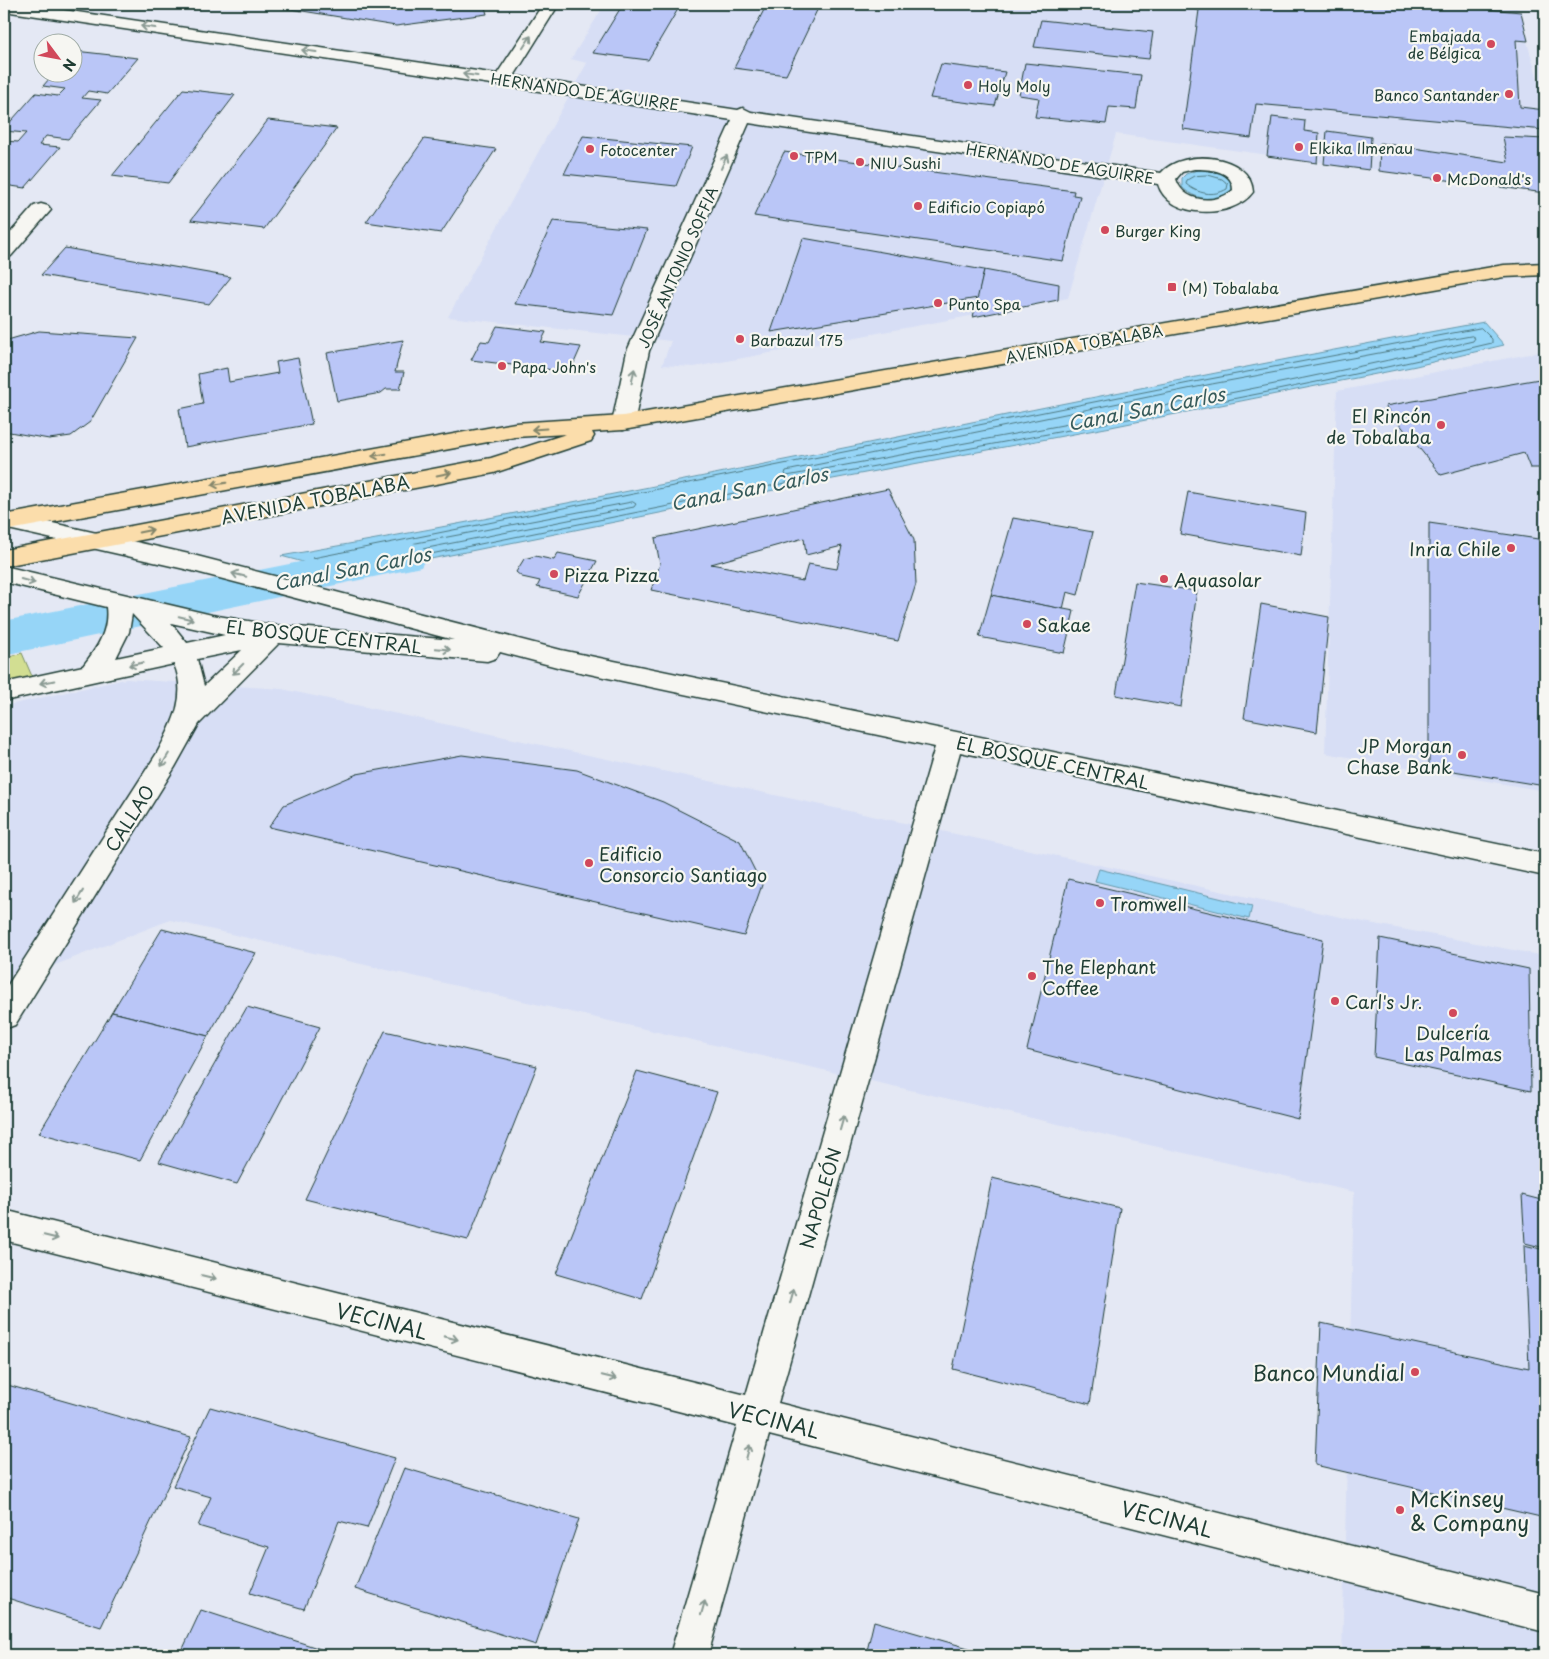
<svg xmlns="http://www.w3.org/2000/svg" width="1549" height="1659" font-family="'Playpen Sans',sans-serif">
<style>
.built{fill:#d7def5}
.green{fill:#d2de92;stroke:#788e63}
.water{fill:#96d5f7;stroke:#6698a9}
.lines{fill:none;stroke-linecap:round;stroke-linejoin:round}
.shore{stroke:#4f7a82;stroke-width:1}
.canal{fill:#96d5f7;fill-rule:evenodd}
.building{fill:#bac6f7;stroke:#1f3d34;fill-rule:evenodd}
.minor-casing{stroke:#1f3d34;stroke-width:3}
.major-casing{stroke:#1f3d34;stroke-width:3}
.minor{fill:#f6f6f2;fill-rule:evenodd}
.major{fill:#fbddab;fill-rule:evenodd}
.oneway{stroke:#8a9a93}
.oneway2{stroke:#82856a}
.poi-dot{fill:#d1495b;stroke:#f6f6f2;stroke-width:2}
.labels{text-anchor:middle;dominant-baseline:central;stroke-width:4.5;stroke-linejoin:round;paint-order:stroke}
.far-poi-label{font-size:15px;fill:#1f3d34;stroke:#f6f6f2;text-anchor:start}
.far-street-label{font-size:15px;fill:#1f3d34;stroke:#f6f6f2}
.poi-label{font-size:18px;fill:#1f3d34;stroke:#f6f6f2;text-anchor:start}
.street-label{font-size:18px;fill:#1f3d34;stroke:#f6f6f2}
.water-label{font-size:19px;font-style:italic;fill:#375b5b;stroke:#f6f6f2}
.near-street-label{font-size:21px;fill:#1f3d34;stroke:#f6f6f2}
.near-poi-label{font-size:21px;fill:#1f3d34;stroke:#f6f6f2;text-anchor:end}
</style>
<rect width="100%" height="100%" fill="#e4e8f4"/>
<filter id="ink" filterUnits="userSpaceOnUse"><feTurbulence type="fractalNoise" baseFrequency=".02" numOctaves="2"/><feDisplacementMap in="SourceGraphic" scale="10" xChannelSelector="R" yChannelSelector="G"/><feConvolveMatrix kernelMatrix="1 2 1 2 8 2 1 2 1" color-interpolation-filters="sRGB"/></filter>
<g filter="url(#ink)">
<g class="built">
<path d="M605 4H1516L1545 104V193L1116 134 1068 298 694 367 662 365 671 341 448 317 587 63 571 59Z"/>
<path d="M1545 351V791L1325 753 1337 391Z"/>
<path d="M126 679 282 689 1364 922 1545 956V1655H1342L1354 1192 170 920 4 985V706Z"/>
</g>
<path class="green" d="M22 653 34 681 4 688V659Z"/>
<g class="water">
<path d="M1200 169 1224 174 1233 183 1231 192C1217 203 1194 200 1182 187V178L1186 174Z"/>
<path d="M1484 322 1504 345 1416 366 1111 427 774 490 351 575 281 556C683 486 1082 395 1484 322Z"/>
<path d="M1099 869 1252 906 1249 919 1095 881Z"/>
</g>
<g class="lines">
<g class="shore">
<path d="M1208 175 1222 179 1228 184 1227 189C1213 197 1198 194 1186 184L1187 180 1194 176Z"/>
<path d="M1481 328 1492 339V343C1297 390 1099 424 902 461 718 495 535 533 352 570L313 558 1189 383Z"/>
<path d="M1472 336 1475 338 1473 341C1246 394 1016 433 787 476L785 474 786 471 1212 384Z"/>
<path d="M633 502 636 504 634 507 352 563 342 560 344 557Z"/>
</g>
<path class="canal" d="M405 541 421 545 427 556 421 567 4 655V621Z"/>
</g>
<g class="building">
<path d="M259 4H484L487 14 396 26Z"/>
<path d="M623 4H681L648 60 593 53Z"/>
<path d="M767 4H820L786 75 734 68Z"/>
<path d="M1170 4H1432L1521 12 1528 41 1516 40 1520 107 1545 110V130L1256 104 1251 138 1183 129 1199 10 1170 7Z"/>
<path d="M1041 20 1153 32 1149 59 1034 47Z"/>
<path d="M75 51 138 58 107 94 88 91 82 98 101 100 68 139 46 136 39 145 60 147 25 188 4 185V141L18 142 26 133 4 131V129L36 93 58 96 65 89 43 86 55 72H72V53Z"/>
<path d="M1025 63 1141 75 1136 109 1109 107 1106 124 1035 117 1039 98 1019 95Z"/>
<path d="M941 64 1005 72 995 106 930 98Z"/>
<path d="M183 89 235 95 168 183 112 176Z"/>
<path d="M1272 117 1305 121 1304 131 1319 133 1317 163 1267 156Z"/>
<path d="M268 120 337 128 264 229 191 220Z"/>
<path d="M1327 131 1371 137 1369 170 1324 164Z"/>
<path d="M583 136 692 147 676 186 564 174Z"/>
<path d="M1503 137 1545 139V193L1379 171 1380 143 1508 162Z"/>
<path d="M424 139 496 149 441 233 366 222Z"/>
<path d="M784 152 1074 191 1073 195 1080 196 1063 261 754 216Z"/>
<path d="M553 221 647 230 613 315 515 304Z"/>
<path d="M803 238 984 270 978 298 771 332Z"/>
<path d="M65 248 231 277 209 304 41 275Z"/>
<path d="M984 270 1059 284 1058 300 973 317Z"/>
<path d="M497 326 546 332 541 342 581 347 570 372 471 360 481 341 489 342Z"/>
<path d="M39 331 138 338 90 422 71 436 49 439 4 431V341Z"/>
<path d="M403 340 395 372H404L400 389H386L381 393 337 401 327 353Z"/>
<path d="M298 358 312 424 185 447 179 409 203 404 198 374 227 368 229 382 278 373 276 362Z"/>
<path d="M1545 378V468H1530L1524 453 1441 475 1385 406Z"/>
<path d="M888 489 914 540 916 584 898 641 651 590 660 564 655 538ZM804 538 806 555 842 546 837 569 808 564 803 581 711 564Z"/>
<path d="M1188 492 1306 513 1301 556 1180 534Z"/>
<path d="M1013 518 1093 532 1078 595 1067 592 1063 609 991 595Z"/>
<path d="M1429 523 1545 540V786L1429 767Z"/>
<path d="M558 553 597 561 578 596 537 587 540 581 522 577 516 572 524 559 535 556 554 560Z"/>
<path d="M1135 582 1197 591 1181 707 1116 695Z"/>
<path d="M991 595 1074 611 1064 653 979 637Z"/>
<path d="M1261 604 1329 617 1317 732 1244 718Z"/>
<path d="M462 755 577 770 663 802 740 841 762 885 744 936 269 827 284 805 357 774Z"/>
<path d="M1068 879 1323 939 1298 1119 1027 1050Z"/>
<path d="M162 929 256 953 208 1036 112 1012Z"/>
<path d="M1380 938 1529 969 1531 1091 1374 1057Z"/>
<path d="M247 1007 320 1027 237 1184 159 1162Z"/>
<path d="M112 1012 208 1036 140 1160 39 1133Z"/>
<path d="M385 1031 537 1066 468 1240 305 1199Z"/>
<path d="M637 1071 717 1092 642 1299 556 1274Z"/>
<path d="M992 1178 1120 1208 1090 1404 953 1369Z"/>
<path d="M1522 1195 1545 1201V1248L1525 1243Z"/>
<path d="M1524 1245 1545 1250V1518L1315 1465 1321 1323 1529 1368Z"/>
<path d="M4 1384 191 1437 101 1627 4 1597Z"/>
<path d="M210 1407 395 1458 367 1528 339 1521 304 1609 250 1593 269 1547 198 1526 211 1497 173 1486Z"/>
<path d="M404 1468 579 1519 536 1645 355 1589Z"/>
<path d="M201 1610 339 1655H180Z"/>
<path d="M874 1621 993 1655H866Z"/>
</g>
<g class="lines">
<g class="minor-casing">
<g id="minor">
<path d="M4 4H23L497 74 543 4H559L514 76 738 110 743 108 751 112 1161 173C1182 148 1251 153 1253 192 1233 220 1168 219 1158 184L749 123 649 351 634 423 631 428 623 430 615 428 612 423 627 351 732 120 4 11ZM1194 169C1210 169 1233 170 1233 190 1216 205 1183 203 1176 179L1182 172Z"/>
<path d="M41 204 48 206 51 210 11 256 4 258V240L34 206Z"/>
<path d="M4 512 189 554 561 650 1545 854V876L960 752 778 1403 1545 1594V1632L769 1435 708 1655H670L737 1426 4 1240V1210L746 1395 935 747 561 668 500 652 496 658 487 661 279 643 199 724 175 767 15 1025 4 1029V991L157 753C172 725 188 697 174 664L4 701V683L83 666C97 648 109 631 106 607L4 582V566L212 615 273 625 454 640 189 570 4 528ZM132 614 164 648 116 658 129 632ZM171 623 225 635 187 643ZM242 650 204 686 197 659Z"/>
</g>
</g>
<g class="major-casing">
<path id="major" d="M1545 263V275L1504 277 623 430 592 432 594 436 591 441 494 473 4 566V550L491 458 566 434 515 437 4 531V515L515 423 623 416 1504 265Z"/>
</g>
<use href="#minor" class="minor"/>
<use href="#major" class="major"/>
</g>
<defs><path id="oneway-shaft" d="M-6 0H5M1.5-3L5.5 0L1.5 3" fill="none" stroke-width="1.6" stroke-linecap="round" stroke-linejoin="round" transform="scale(1.25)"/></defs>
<g class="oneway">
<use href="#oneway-shaft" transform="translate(148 27) rotate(-172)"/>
<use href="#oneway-shaft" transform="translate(527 42) rotate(-57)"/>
<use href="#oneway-shaft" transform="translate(309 51) rotate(-172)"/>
<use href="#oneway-shaft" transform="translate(470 75) rotate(-172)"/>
<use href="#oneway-shaft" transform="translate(724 162) rotate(-66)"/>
<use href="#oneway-shaft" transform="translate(633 376) rotate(-79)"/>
<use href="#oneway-shaft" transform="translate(239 575) rotate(-166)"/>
<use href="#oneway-shaft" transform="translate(28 581) rotate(15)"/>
<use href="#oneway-shaft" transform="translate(186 618) rotate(13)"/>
<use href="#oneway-shaft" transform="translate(443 649) rotate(5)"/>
<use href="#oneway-shaft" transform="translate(136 664) rotate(168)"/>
<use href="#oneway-shaft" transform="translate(238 669) rotate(135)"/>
<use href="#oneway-shaft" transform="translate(47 682) rotate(168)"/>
<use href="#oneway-shaft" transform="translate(165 760) rotate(121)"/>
<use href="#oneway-shaft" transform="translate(79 897) rotate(122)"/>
<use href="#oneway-shaft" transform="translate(842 1123) rotate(-74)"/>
<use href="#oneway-shaft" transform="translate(51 1237) rotate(14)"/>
<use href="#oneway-shaft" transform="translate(209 1277) rotate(14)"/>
<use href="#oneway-shaft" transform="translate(792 1296) rotate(-74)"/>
<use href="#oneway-shaft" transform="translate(451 1338) rotate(14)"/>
<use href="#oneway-shaft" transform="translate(609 1377) rotate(14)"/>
<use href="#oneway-shaft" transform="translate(748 1452) rotate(-75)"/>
<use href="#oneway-shaft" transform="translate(703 1608) rotate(-74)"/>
</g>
<g class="oneway2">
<use href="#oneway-shaft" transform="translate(539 429) rotate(176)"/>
<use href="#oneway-shaft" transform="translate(379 455) rotate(170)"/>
<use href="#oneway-shaft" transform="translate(444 474) rotate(-11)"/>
<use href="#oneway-shaft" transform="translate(219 484) rotate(170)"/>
<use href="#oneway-shaft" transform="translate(146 531) rotate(-11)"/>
</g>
</g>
<g class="poi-dot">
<circle cx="1491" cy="44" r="5"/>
<circle cx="968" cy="85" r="5"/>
<circle cx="1509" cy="94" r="5"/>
<circle cx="1299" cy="147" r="5"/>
<circle cx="590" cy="149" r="5"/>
<circle cx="794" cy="156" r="5"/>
<circle cx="860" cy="162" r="5"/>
<circle cx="1437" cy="178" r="5"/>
<circle cx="918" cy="206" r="5"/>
<circle cx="1105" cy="230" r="5"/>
<rect x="1167" y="282" width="10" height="10" rx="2.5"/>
<circle cx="938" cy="303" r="5"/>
<circle cx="740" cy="339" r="5"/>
<circle cx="502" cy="366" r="5"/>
<circle cx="1441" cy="425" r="5"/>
<circle cx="1511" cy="548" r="5"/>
<circle cx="554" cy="574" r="5"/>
<circle cx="1164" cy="579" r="5"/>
<circle cx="1027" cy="624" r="5"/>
<circle cx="1462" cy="755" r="5"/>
<circle cx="589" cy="863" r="5"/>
<circle cx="1100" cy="903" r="5"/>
<circle cx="1032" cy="976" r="5"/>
<circle cx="1335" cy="1001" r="5"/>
<circle cx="1453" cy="1013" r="5"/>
<circle cx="1415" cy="1372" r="5"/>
<circle cx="1400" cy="1510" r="5"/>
</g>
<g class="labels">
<g class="far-poi-label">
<text x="1481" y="35" text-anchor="end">Embajada<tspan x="1481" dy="17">de Bélgica</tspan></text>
<text x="978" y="85">Holy Moly</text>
<text x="1499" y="94" text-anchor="end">Banco Santander</text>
<text x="1309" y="147">Elkika Ilmenau</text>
<text x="600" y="149">Fotocenter</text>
<text x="804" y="156">TPM</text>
<text x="870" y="162">NIU Sushi</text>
<text x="1447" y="178">McDonald's</text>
<text x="928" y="206">Edificio Copiapó</text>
<text x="1115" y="230">Burger King</text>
<text x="1182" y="287">(M) Tobalaba</text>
<text x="948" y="303">Punto Spa</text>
<text x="750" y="339">Barbazul 175</text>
<text x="512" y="366">Papa John's</text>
</g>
<g class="far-street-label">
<text transform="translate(585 91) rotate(8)">HERNANDO DE AGUIRRE</text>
<text transform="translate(1060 163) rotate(9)">HERNANDO DE AGUIRRE</text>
<text transform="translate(677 267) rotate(-66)">JOSÉ ANTONIO SOFFIA</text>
<text transform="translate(1084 343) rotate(-10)">AVENIDA TOBALABA</text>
</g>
<g class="poi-label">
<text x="1431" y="415" text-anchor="end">El Rincón<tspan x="1431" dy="21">de Tobalaba</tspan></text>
<text x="1501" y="548" text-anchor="end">Inria Chile</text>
<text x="564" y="574">Pizza Pizza</text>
<text x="1174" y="579">Aquasolar</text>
<text x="1037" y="624">Sakae</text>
<text x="1452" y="745" text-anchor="end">JP Morgan<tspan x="1452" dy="21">Chase Bank</tspan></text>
<text x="599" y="853">Edificio<tspan x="599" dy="21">Consorcio Santiago</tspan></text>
<text x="1110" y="903">Tromwell</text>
<text x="1042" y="966">The Elephant<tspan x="1042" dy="21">Coffee</tspan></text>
<text x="1345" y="1001">Carl's Jr.</text>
<text x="1453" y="1032" text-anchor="middle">Dulcería<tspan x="1453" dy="21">Las Palmas</tspan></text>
</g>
<g class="street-label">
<text transform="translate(315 499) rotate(-11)">AVENIDA TOBALABA</text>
<text transform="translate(324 636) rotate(6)">EL BOSQUE CENTRAL</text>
<text transform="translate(1053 762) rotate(12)">EL BOSQUE CENTRAL</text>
<text transform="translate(129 818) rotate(-58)">CALLAO</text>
<text transform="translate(820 1198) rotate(-74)">NAPOLEÓN</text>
</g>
<g class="water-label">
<text transform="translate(1146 408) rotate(-11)">Canal San Carlos</text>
<text transform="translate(749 488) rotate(-11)">Canal San Carlos</text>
<text transform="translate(352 568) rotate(-11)">Canal San Carlos</text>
</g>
<g class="near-street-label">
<text transform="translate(382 1320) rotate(14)">VECINAL</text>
<text transform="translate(774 1419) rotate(14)">VECINAL</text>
<text transform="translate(1167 1518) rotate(14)">VECINAL</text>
</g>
<g class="near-poi-label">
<text x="1405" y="1372">Banco Mundial</text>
<text x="1410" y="1498" text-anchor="start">McKinsey<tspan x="1410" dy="24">&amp; Company</tspan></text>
</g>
</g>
<rect width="1549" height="1659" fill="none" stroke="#f6f6f2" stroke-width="20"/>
<rect x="10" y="10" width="1529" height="1639" fill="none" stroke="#1f3d34" stroke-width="2" filter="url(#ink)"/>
<g transform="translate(58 58) rotate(122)"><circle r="24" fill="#f6f6f2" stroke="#a0aca6"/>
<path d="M0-4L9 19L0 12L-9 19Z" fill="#d1495b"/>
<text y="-8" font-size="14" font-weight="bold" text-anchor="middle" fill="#1f3d34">N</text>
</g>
</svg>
